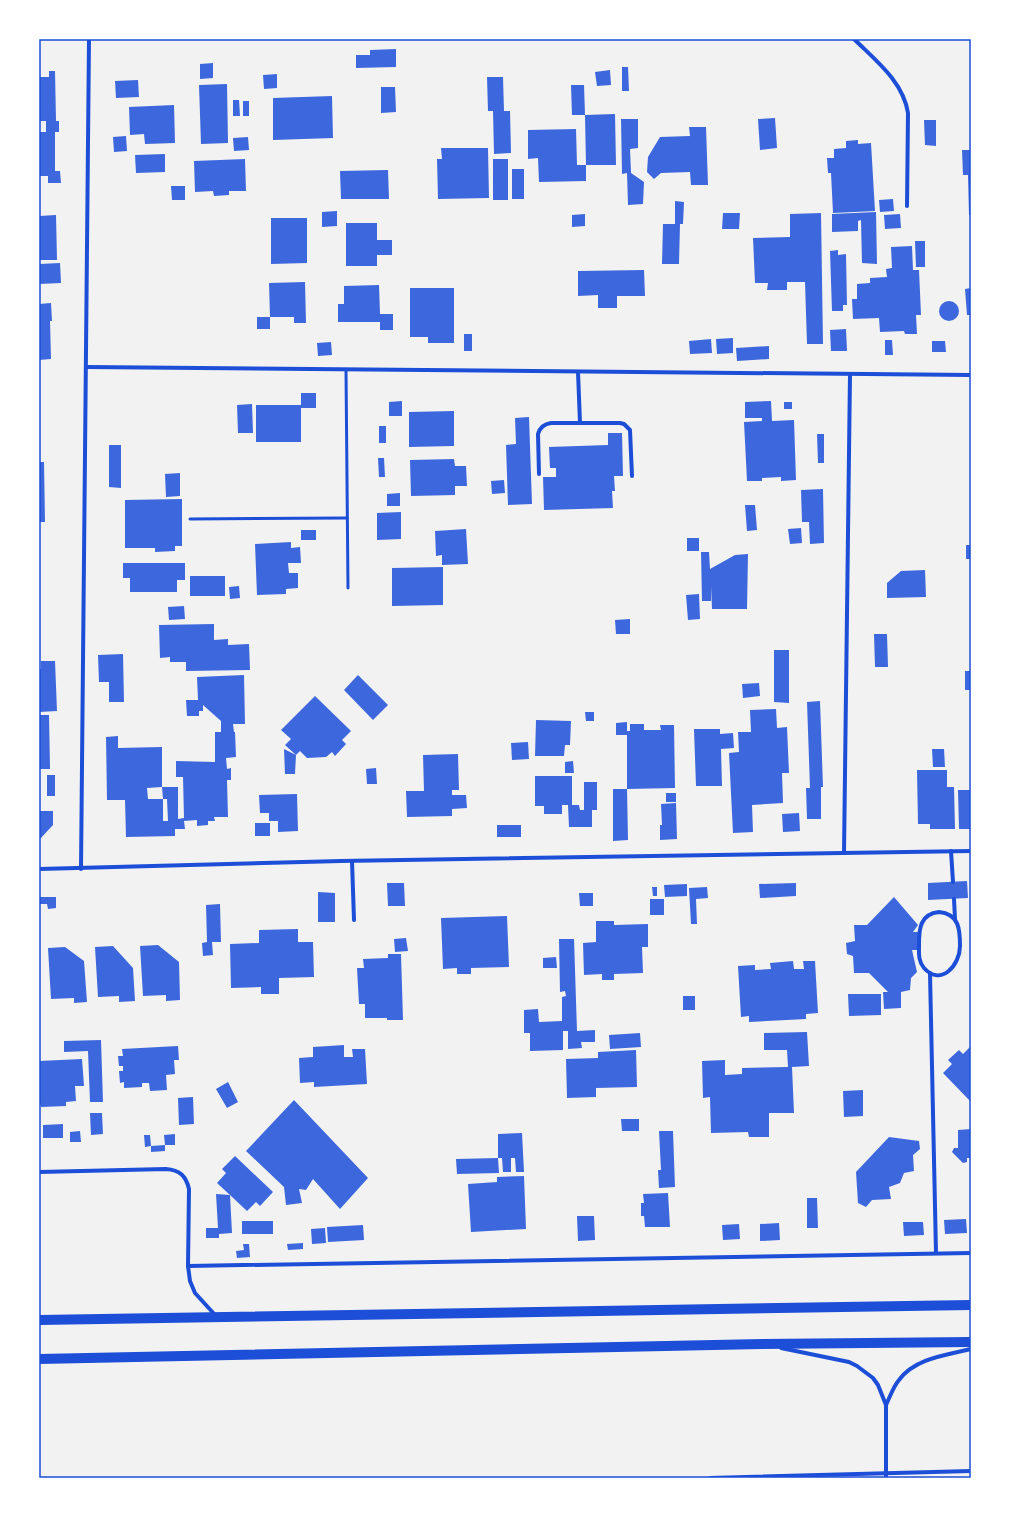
<svg xmlns="http://www.w3.org/2000/svg" width="1010" height="1517" font-family="'PT Serif',serif">
<style>
.building{fill:#3d67dc}
.lines{fill:none;stroke-linecap:round;stroke-linejoin:round}
.service{stroke:#1d4ed8;stroke-width:3}
.minor{stroke:#1d4ed8;stroke-width:4}
.primary{stroke:#1d4ed8;stroke-width:10}
.neatline{fill:none;stroke:#1d4ed8;stroke-width:1.5}
</style>
<rect width="100%" height="100%" fill="#f2f2f2"/>
<g class="building">
<path d="M396 49V67L356 68V55H370V50Z"/>
<path d="M213 63V78L200 79V64Z"/>
<path d="M622 67H628L629 91H622Z"/>
<path d="M610 70 611 85 597 86 595 72Z"/>
<path d="M49 71H55L56 121H59V132H55V171H60L61 183H48V176H39V132H46V121H39V77H49Z"/>
<path d="M277 74V88L264 89 263 75Z"/>
<path d="M487 77H503L504 111H510L511 153 494 154 493 111H488Z"/>
<path d="M138 80 139 97 116 98 115 81Z"/>
<path d="M227 84 228 143 201 144 199 85Z"/>
<path d="M571 85H584L585 115H572Z"/>
<path d="M381 87H395L396 112 381 113Z"/>
<path d="M332 96 333 138 273 140V98Z"/>
<path d="M233 100H239L240 116H233Z"/>
<rect x="243" y="101" width="6" height="15"/>
<path d="M174 105 175 143 145 144 144 134 130 135 129 107Z"/>
<path d="M615 114 616 165H586L585 115Z"/>
<path d="M775 118 777 148 760 150 758 119Z"/>
<path d="M621 119H638V148L630 149 631 173 644 182 643 204 628 205 627 173 622 174Z"/>
<path d="M924 120H936V146L925 145Z"/>
<path d="M689 127H706L708 185H691L690 172 661 173 654 179 647 172 648 157 660 137 690 136Z"/>
<path d="M576 129 577 165H586V181L539 182 538 158 528 159V130Z"/>
<path d="M126 136 127 151 114 152 113 137Z"/>
<path d="M248 137 249 150 234 151 233 138Z"/>
<path d="M858 140V144L871 143 875 211 833 213 831 173H828L827 158H834V149L846 148V141Z"/>
<path d="M441 148H488L489 198 438 199 437 159H442Z"/>
<path d="M962 150H971V215H969L968 175H963Z"/>
<path d="M165 154V172L136 173 135 155Z"/>
<path d="M245 159 246 191H229V195L214 196 213 191 195 192 194 161Z"/>
<rect x="493" y="159" width="15" height="41"/>
<rect x="512" y="169" width="12" height="30"/>
<path d="M388 170 389 199H341L340 171Z"/>
<path d="M171 186H185V200H172Z"/>
<path d="M893 199 894 211 880 212 879 200Z"/>
<path d="M675 201 684 202 683 224H680L679 264H662L663 224H675Z"/>
<path d="M337 211V226L322 227V212Z"/>
<path d="M876 212 877 264 862 263 861 220 858 221V231L832 232V214Z"/>
<path d="M723 213H740L739 229H722Z"/>
<path d="M821 213 823 344H807L805 282H787V290H767L768 283H755L753 238 790 237V214Z"/>
<path d="M585 214V226L572 227V215Z"/>
<path d="M900 214 901 228 885 229 884 215Z"/>
<path d="M56 215 57 260H39V216Z"/>
<path d="M271 218H307V263L271 264Z"/>
<path d="M346 223H377V240H392V255H377V266H346Z"/>
<path d="M915 241H925V267H916Z"/>
<path d="M912 246 913 270H919L921 315H916L917 334H905L904 331 880 332 879 318 853 319 852 299H857V284L870 283V278L887 277 886 269 892 268 891 247Z"/>
<path d="M838 250V255L846 254 847 305H843V311H832L830 251Z"/>
<path d="M60 263 61 283 39 284V264Z"/>
<path d="M644 270 645 296H617V308H598V295L578 296V271Z"/>
<path d="M305 282 306 323H294V317H270V329H257V317H270L269 283Z"/>
<path d="M379 285 380 314H393V330H380V322H338V304H344V286Z"/>
<path d="M410 288H454V343H428V337H410Z"/>
<path d="M971 288V315H967L965 289Z"/>
<circle cx="949" cy="311" r="10"/>
<path d="M51 303 52 321H50L51 359 39 360V304Z"/>
<path d="M846 329 847 351H831L830 330Z"/>
<rect x="464" y="334" width="8" height="17"/>
<path d="M733 338V353L717 354 716 339Z"/>
<path d="M711 339 712 353 690 354 689 341Z"/>
<path d="M885 340H892L893 355H885Z"/>
<path d="M932 341H945L946 352H932Z"/>
<path d="M331 342 332 355 318 356 317 343Z"/>
<path d="M769 346V359L737 361 736 348Z"/>
<path d="M301 393H316V408H301V442H256V405H301Z"/>
<path d="M402 401V416H389V402Z"/>
<path d="M771 401 772 421 794 420 796 480 781 481V477L762 478V481H747L744 422 762 421V418H745V402Z"/>
<rect x="784" y="402" width="8" height="7"/>
<path d="M252 404 253 433H238L237 405Z"/>
<path d="M454 411V446L409 447V412Z"/>
<path d="M529 417 532 504 508 505 506 445 516 444 515 418Z"/>
<rect x="379" y="426" width="7" height="17"/>
<path d="M608 433H622L623 476H614L615 491H612L613 508 544 510 543 477H556V468H550L549 447 608 445Z"/>
<path d="M817 434H824V463H818Z"/>
<path d="M109 445H121V488L109 487Z"/>
<path d="M378 458H384L385 477H379Z"/>
<path d="M454 459 455 466H466L467 486H455V495L411 496 410 460Z"/>
<path d="M39 462H44L45 522H39Z"/>
<path d="M180 473V496L166 497 165 474Z"/>
<path d="M504 480 505 493 492 494 491 481Z"/>
<path d="M823 489 824 543 810 544 809 522H802L801 490Z"/>
<path d="M400 493V506H387V494Z"/>
<path d="M182 499V546H175V551L155 552V548H125V500Z"/>
<path d="M745 505H755L757 530 747 531Z"/>
<path d="M401 512V539L377 540V513Z"/>
<path d="M801 528 802 543 790 544 788 529Z"/>
<path d="M466 529 468 564 442 565V555L436 556 435 531Z"/>
<rect x="301" y="530" width="15" height="10"/>
<rect x="687" y="538" width="12" height="13"/>
<path d="M291 542V548L300 547 301 563H288L289 573H298V588L286 589V594L257 595 255 544Z"/>
<rect x="966" y="545" width="5" height="14"/>
<path d="M701 552H709L710 569 735 555 748 554 747 609H712L711 586V601H702Z"/>
<path d="M123 563H185V580H177V592H130V578H123Z"/>
<path d="M443 567V605L392 606V568Z"/>
<path d="M925 570 926 597 887 598V583L901 571Z"/>
<rect x="190" y="576" width="35" height="20"/>
<path d="M239 586 240 598 230 599 229 587Z"/>
<path d="M699 594 700 619 688 620 686 595Z"/>
<path d="M184 606 185 619 169 620 168 607Z"/>
<path d="M630 619V634H616L615 620Z"/>
<path d="M214 624V640L228 639V645L249 644 250 670 186 671V662H170V657L160 658 159 625Z"/>
<path d="M874 634H887L888 667H875Z"/>
<path d="M774 650H789V703L774 702Z"/>
<path d="M123 654 124 702H109V682H99L98 655Z"/>
<path d="M41 661H55L57 711 39 712V669H41Z"/>
<rect x="965" y="671" width="6" height="19"/>
<path d="M244 675 245 724H233L234 732H235L236 757 226 758 227 769 231 768V780H227L228 817H214L215 821H208V825L197 826V820L184 821 185 829H175V836L126 837 125 800H107L106 737 118 736V748L162 747V787L147 788 148 799H163V821H168L167 799H163L162 787H178V819L184 818 183 777H176V761L215 762V732H221V721L203 705V711H199V716H187L186 700H198L197 677Z"/>
<path d="M358 675 388 705 373 720 344 690Z"/>
<path d="M759 683 760 696 743 698 742 684Z"/>
<path d="M315 696 351 731 342 740 346 744 335 756 332 752 326 757 307 758 300 751 296 755 285 745 291 739 281 730Z"/>
<path d="M820 701 823 787H821V819H807L806 788H810L807 702Z"/>
<path d="M776 709 777 728 787 727 789 773H782L783 803 752 805 753 832 733 833 729 753 739 752 738 732H751L750 710Z"/>
<path d="M585 712H594V721H586Z"/>
<path d="M39 715H49L50 769H39Z"/>
<path d="M536 720 571 721 570 745H565L564 756H535Z"/>
<path d="M627 722V731H630V724H644V730H661L660 725H674L675 788 627 789V735H616V723Z"/>
<path d="M694 729H720V734L733 733 734 748 721 749 722 786H696Z"/>
<path d="M528 742 529 759 512 760 511 743Z"/>
<path d="M284 749 296 755 295 774H285Z"/>
<path d="M932 749H944L945 767H933Z"/>
<path d="M458 754 459 790H452V795H466L467 808 452 809V816L407 817 406 791H424L423 755Z"/>
<path d="M573 761 574 773H565V762Z"/>
<path d="M376 768 377 784H367L366 769Z"/>
<path d="M917 770H947V787H954L955 829H930V824H918Z"/>
<rect x="47" y="775" width="8" height="21"/>
<path d="M535 776H572V805H579L580 810H584V782H597V810H592V827H569L568 805H562V814H544V806H535Z"/>
<path d="M613 789H627L628 840 613 841Z"/>
<path d="M958 790H971V829H959Z"/>
<rect x="666" y="793" width="10" height="9"/>
<path d="M297 794 298 831 278 832V821H269V813H260L259 795Z"/>
<path d="M676 803 677 839 660 840V825H662L661 804Z"/>
<path d="M39 811H53V825L39 840Z"/>
<path d="M799 813 800 831 783 832 782 814Z"/>
<rect x="255" y="823" width="15" height="13"/>
<rect x="497" y="825" width="24" height="12"/>
<path d="M967 881 968 898 928 900V883Z"/>
<path d="M387 883H404L405 906H388Z"/>
<path d="M796 883V896L760 898 759 884Z"/>
<path d="M687 884V896L665 897 664 885Z"/>
<path d="M652 887H657V896H653Z"/>
<path d="M707 887 708 898 696 899 697 924H691L689 888Z"/>
<path d="M318 892 335 893V922H318Z"/>
<path d="M579 893H593V906H580Z"/>
<path d="M40 897H56V908L48 909 47 904H40Z"/>
<path d="M894 897 918 925 913 932H918V950H912L917 972 911 978 910 990 901 992V1008L884 1009 883 992H888L869 973H854L853 956 847 954 846 943 855 941 854 925H867Z"/>
<rect x="650" y="899" width="14" height="16"/>
<path d="M220 904 221 942H212L213 955 203 956 202 943 207 942 206 905Z"/>
<path d="M507 916 509 967 471 968V974H457V968L443 969 441 918Z"/>
<path d="M596 921H614V925L648 924V947H642L643 973 614 974V980H602V974L584 975 583 943 596 942Z"/>
<path d="M298 929V942H313L314 977 279 978V994H261V987L231 988 230 944 259 943V930Z"/>
<path d="M406 938 408 951 395 952 394 939Z"/>
<path d="M559 939H574L577 1031 595 1030V1042H581L582 1048 568 1049V1031H563V1050L530 1051V1033H524V1010L538 1009 539 1022 562 1021V997L566 996 565 991 560 992Z"/>
<path d="M158 945 179 962 180 1000 166 1001V995L143 996 140 946Z"/>
<path d="M113 946 133 968 135 1001 119 1002V996L98 997 95 947Z"/>
<path d="M65 947 84 961 87 1002 74 1003V998L51 999 48 948Z"/>
<path d="M388 954H401L403 1020H387V1018H365V1004H359L357 968H364L363 959 388 958Z"/>
<path d="M556 957 557 968H543V958Z"/>
<path d="M793 961 794 969H804L803 961H815L818 1013 806 1014V1019L749 1022V1016L741 1017 738 966 755 965V970L771 969 770 963Z"/>
<path d="M848 994H881V1015L849 1016Z"/>
<rect x="683" y="996" width="12" height="14"/>
<path d="M807 1032 809 1066 792 1067 794 1113H769V1137H749L748 1132 711 1133 710 1097 703 1098 702 1061 725 1060V1075L742 1074V1068L788 1067 787 1050H764V1033Z"/>
<path d="M640 1033 641 1047 610 1049 609 1035Z"/>
<path d="M101 1040 103 1102H90L88 1051 64 1052V1041Z"/>
<path d="M344 1045V1057H353L352 1049H365L367 1084 314 1087V1082L300 1083 299 1058 313 1057V1047Z"/>
<path d="M178 1046 179 1060H174L175 1074 166 1075 167 1090 150 1091 149 1083H142V1087L124 1088V1082L120 1083 119 1071H123V1066H119L118 1056H123L122 1049Z"/>
<path d="M971 1046V1102L943 1073 952 1064 948 1060 959 1050 963 1054Z"/>
<path d="M636 1050 637 1087 596 1088V1097L567 1098 566 1059 598 1058V1052Z"/>
<path d="M82 1059 84 1086H75L76 1101 66 1102V1106L41 1107 40 1103H39V1061Z"/>
<path d="M228 1082 238 1102 227 1108 216 1089Z"/>
<path d="M863 1090V1116L844 1117 843 1091Z"/>
<path d="M193 1097 194 1124 179 1125 178 1098Z"/>
<path d="M294 1100 368 1178 340 1209 313 1179 306 1190 299 1189 302 1203 286 1205 284 1187 246 1151Z"/>
<path d="M90 1113H102L103 1134 91 1135Z"/>
<path d="M621 1119H639V1131H622Z"/>
<path d="M63 1124V1138H43V1125Z"/>
<path d="M971 1129V1158H967V1162L963 1163 952 1152 954 1148H958V1130Z"/>
<path d="M80 1131 81 1142H70V1132Z"/>
<path d="M659 1131H673L675 1187 659 1188 658 1170H661Z"/>
<path d="M522 1133 524 1172H516L515 1158H511V1172H503L502 1158H498V1134Z"/>
<path d="M175 1134V1145H165L164 1135Z"/>
<path d="M144 1135H150L151 1146 145 1147Z"/>
<path d="M889 1137 919 1141 920 1149 913 1155 914 1171 904 1173 900 1183 889 1187 891 1199 872 1200 866 1207 858 1203 856 1172Z"/>
<path d="M165 1145V1151L151 1152V1146Z"/>
<path d="M235 1156 273 1192 260 1206 256 1202 247 1211 230 1195 232 1233 219 1234V1238H206V1228H218L216 1194 230 1195 217 1183 226 1173 222 1169Z"/>
<path d="M498 1158 499 1173 457 1174 456 1159Z"/>
<path d="M524 1176 526 1229 471 1232 468 1184 497 1182V1177Z"/>
<path d="M668 1193 670 1227H645L644 1216H641V1203H644L643 1194Z"/>
<path d="M807 1198H817L818 1228H807Z"/>
<path d="M577 1216H594L595 1240 578 1241Z"/>
<path d="M966 1219 967 1233 945 1234 944 1220Z"/>
<rect x="242" y="1221" width="31" height="13"/>
<path d="M903 1222H923L924 1235 904 1236Z"/>
<path d="M779 1223 780 1240 760 1241V1224Z"/>
<path d="M739 1224 740 1239 723 1240 722 1225Z"/>
<path d="M363 1225 364 1240 328 1242 327 1227Z"/>
<path d="M325 1228 326 1243 312 1244 311 1229Z"/>
<path d="M303 1243V1249L288 1250 287 1244Z"/>
<path d="M243 1244H249L250 1257 237 1258 236 1251 244 1250Z"/>
</g>
<g class="lines">
<g class="service">
<path d="M346 370 348 588"/>
<path d="M190 519 347 518"/>
</g>
<g class="minor">
<path d="M854 39C875 60 903 81 908 113L907 206"/>
<path d="M86 367 971 375"/>
<path d="M578 372 580 423"/>
<path d="M539 474 538 434C540 427 544 424 551 423H620L624 424 630 430 632 476"/>
<path d="M951 851 953 882"/>
<path d="M844 853 850 374"/>
<path d="M352 861 354 920"/>
<path d="M39 869 341 861 971 851"/>
<path d="M81 869 89 39"/>
<path d="M954 899 955 919"/>
<path d="M939 912C959 914 960 929 960 946 960 965 941 987 924 968 918 961 919 953 919 944 919 929 920 914 939 912Z"/>
<path d="M930 973 936 1253"/>
<path d="M39 1172 166 1169C180 1170 186 1176 189 1189L188 1266 190 1281 195 1293 216 1316"/>
<path d="M188 1266 971 1253"/>
<path d="M781 1348 849 1362 857 1366 873 1378 878 1385 886 1405V1478"/>
<path d="M886 1405C890 1397 893 1387 899 1380 915 1358 947 1355 971 1349"/>
<path d="M710 1478 971 1471"/>
</g>
<g class="primary">
<path d="M39 1320 971 1305"/>
<path d="M39 1359 762 1344 971 1342"/>
</g>
</g>
<rect width="1010" height="1517" fill="none" stroke="#ffffff" stroke-width="80"/>
<rect x="40" y="40" width="930" height="1437" class="neatline"/>
</svg>
